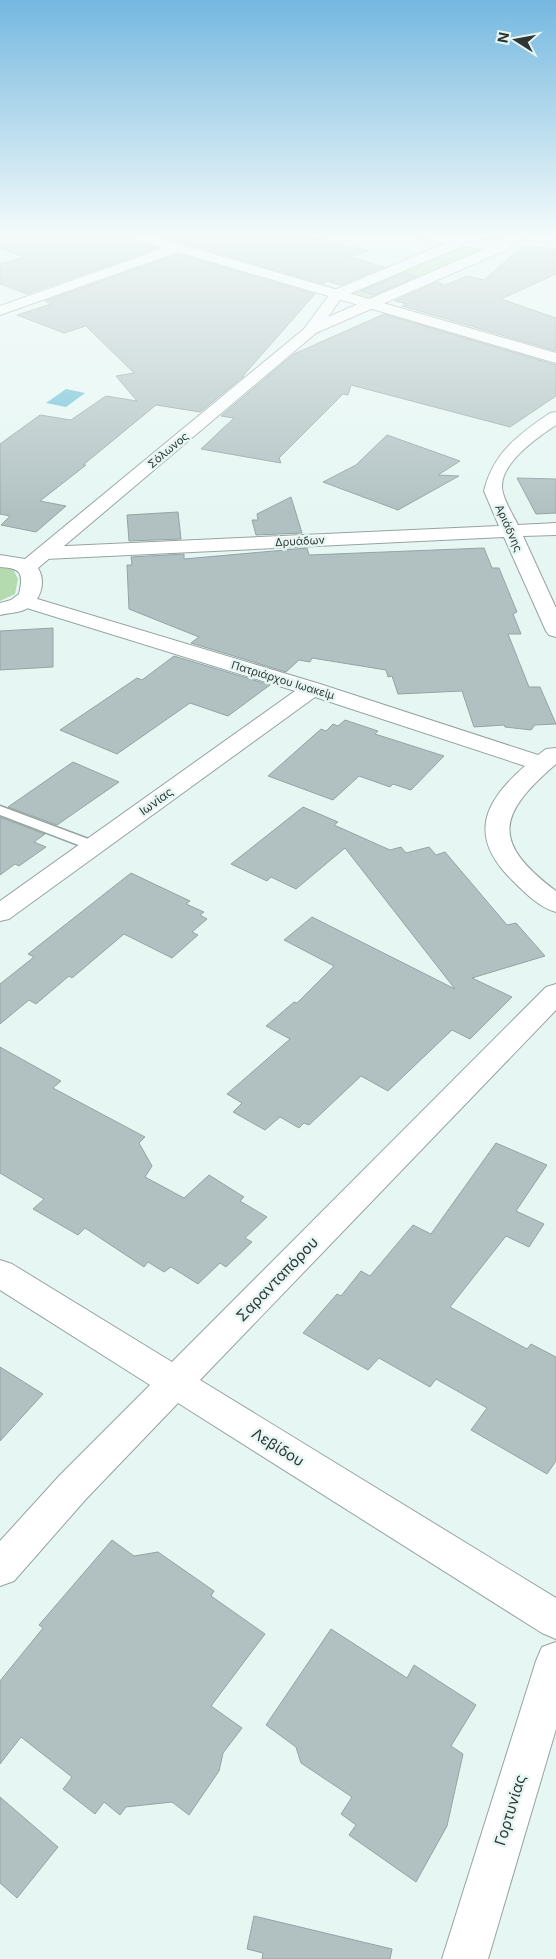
<svg xmlns="http://www.w3.org/2000/svg" width="556" height="1959" font-family="Inter,sans-serif">
<style>
.green{fill:#b4dab0}
.water{fill:#6abed5}
.building{fill:#b1c1c2;stroke:#93a4a4}
.lines{fill:none;stroke-linecap:round;stroke-linejoin:round}
.lane-casing{stroke:#95a4a1;stroke-width:3}
.street-casing{stroke:#95a4a1;stroke-width:2}
.secondary-casing{stroke:#95a4a1;stroke-width:2}
.lane{fill:#fff;fill-rule:evenodd}
.street{fill:#fff;fill-rule:evenodd}
.secondary{fill:#fff;fill-rule:evenodd}
.labels{text-anchor:middle;dominant-baseline:central;stroke-width:5;stroke-linejoin:round;paint-order:stroke}
.far-street-label{font-size:11px;fill:#303635;stroke:#e6f7f3}
.street-label{font-size:12px;fill:#303635;stroke:#e6f7f3}
.near-street-label{font-size:15px;fill:#303635;stroke:#e6f7f3}
</style>
<rect width="100%" height="100%" fill="#e6f7f3"/>
<g class="green">
<path d="M466 245 485 249 370 298 351 292Z"/>
<path d="M0 566 13 569 18 579 15 594 0 601Z"/>
</g>
<path class="water" d="M66 389 85 393 66 407 46 403Z"/>
<g class="building">
<path d="M0 237H131L134 242 158 248 27 294 0 284V264L25 257 0 248Z"/>
<path d="M162 237H310L368 251 350 257 384 267 341 285 326 281 324 284Z"/>
<path d="M523 246 556 249V274L501 299 556 318V351L402 306 407 304 395 301 437 282 445 285 467 276 484 280Z"/>
<path d="M178 254 315 294 242 377 244 376 200 412 156 405 83 465H86L40 501 66 506 36 532 1 525 10 516 0 514V444L40 415 71 420 106 396 137 401 116 376 134 373 86 326 64 333 17 315 51 304 45 301Z"/>
<path d="M404 273 417 276 374 295 361 291Z"/>
<path d="M384 314 556 365V396L510 427 351 385 348 395 343 394 279 458 281 463 201 449 234 418 221 416 294 354Z"/>
<path d="M387 435 460 461 438 475 459 476 398 510 323 482 356 465Z"/>
<path d="M517 478 556 479V513L536 514Z"/>
<path d="M291 497 302 533 256 535 252 520H258L257 514Z"/>
<path d="M178 512 181 539 129 541 127 515Z"/>
<path d="M307 548 309 555 484 548 492 568H499L517 612 513 614 521 634H508L529 687H540L556 724 535 725 531 730 505 727 504 725 474 727 462 691 398 694 392 676 388 677 386 670 312 658 310 662 299 660 286 672 191 643 199 637 129 609 127 565H132L131 557 184 554V559Z"/>
<path d="M53 628V667L0 670V631Z"/>
<path d="M174 656 270 685 228 716 190 703 117 754 60 730 137 678 142 680Z"/>
<path d="M345 720 378 731 375 734 444 756 411 790 393 784 390 787 359 776 333 800 268 776 321 729 326 731 333 724 338 726Z"/>
<path d="M73 762 119 782 57 825 8 807Z"/>
<path d="M303 807 338 822 334 825 390 850 401 847 406 853 429 847 436 855 445 852 507 925 516 923 545 956 472 978 512 997 470 1039 452 1030 388 1091 361 1076 309 1125 304 1123 299 1128 280 1117 265 1130 233 1112 242 1103 227 1094 290 1039 266 1026 294 1002 297 1003 334 966 284 940 312 917 455 989 345 848 296 889 271 877 267 881 231 864Z"/>
<path d="M0 817 45 834 34 842 46 847 19 866 15 864 0 875Z"/>
<path d="M131 873 190 901 186 904 204 912 200 915 207 919 192 932 198 935 172 958 124 934 72 978 69 976 36 1004 29 1000 0 1024V984L34 957 28 954Z"/>
<path d="M0 1047 61 1081 53 1088 145 1137 139 1143 152 1166 145 1177 184 1198 209 1175 244 1197 240 1201 267 1217 245 1238 252 1242 226 1267 220 1263 198 1284 171 1267 164 1272 148 1262 144 1267 85 1228 78 1235 33 1209 44 1199 0 1173Z"/>
<path d="M496 1143 547 1165 516 1211 544 1224 529 1247 506 1236 450 1307 527 1349 531 1344 556 1357V1461L547 1474 471 1430 487 1408 436 1379 430 1387 379 1358 368 1370 303 1333 337 1294 341 1296 361 1271 370 1276 413 1225 431 1234Z"/>
<path d="M0 1367 43 1394 0 1441Z"/>
<path d="M112 1540 134 1556 158 1552 214 1591 211 1596 265 1634 211 1706 242 1728 223 1753 219 1771 189 1815 172 1802 126 1807 120 1815 104 1802 95 1814 63 1789 72 1777 21 1737 0 1764V1681L43 1628 39 1625Z"/>
<path d="M331 1629 407 1678 414 1665 476 1705 451 1746 463 1754 447 1826 416 1882 349 1835 356 1825 341 1814 352 1797 301 1763 296 1747 266 1725Z"/>
<path d="M0 1797 58 1847 17 1898 0 1883Z"/>
<path d="M254 1916 392 1949 390 1959H262L263 1953 247 1949Z"/>
</g>
<g class="lines">
<g class="lane-casing">
<path id="lane" d="M0 806 99 843 101 846 99 849H89L0 815Z"/>
</g>
<g class="street-casing">
<g id="street">
<path d="M133 237H155L556 353V363L178 252 0 315V306L164 248 135 240Z"/>
<path d="M422 237C437 237 500 237 508 247L501 251 429 241Z"/>
<path d="M556 412V425C538 437 495 466 503 493 506 504 513 515 518 525L556 523V535L523 536 556 608V637L549 635 546 631 504 537 45 559 38 557 35 553 38 549 45 547 499 526 484 491C493 453 519 434 550 413Z"/>
<path d="M24 595 320 684 538 755 546 749 556 748V764C497 815 491 842 556 891V912C540 908 525 893 513 881 469 838 481 804 525 766L315 697 9 919 0 921V901L295 691 17 605 14 601 17 597Z"/>
<path d="M556 984V1010L200 1380 556 1598V1639L542 1633 178 1403 86 1499 14 1581 0 1586V1541L60 1475 150 1385 0 1290V1260L12 1264 172 1362 546 987Z"/>
<path d="M556 1642V1729L488 1959H442L536 1661 542 1647Z"/>
</g>
</g>
<g class="secondary-casing">
<path id="secondary" d="M460 237H479L477 240 342 297 328 317 496 244 505 237H521L506 250 316 333 38 568C47 583 40 603 24 610 17 613 8 613 0 615V603L11 600 19 594C24 573 21 568 0 567V555L25 559 304 329 332 291Z"/>
</g>
<use href="#lane" class="lane"/>
<use href="#street" class="street"/>
<use href="#secondary" class="secondary"/>
</g>
<linearGradient id="sky" x2="0" y2="1"><stop stop-color="#75b8e0"/><stop offset="0.46" stop-color="#f4fbfa"/><stop offset="1" stop-color="#f4fbfa" stop-opacity="0"/></linearGradient>
<rect width="556" height="511" fill="url(#sky)"/>
<g class="labels">
<g class="far-street-label">
<text transform="translate(168 450) rotate(-40)">Σόλωνος</text>
<text transform="translate(509 528) rotate(66)">Αριάδνης</text>
<text transform="translate(300 541) rotate(-3)">Δρυάδων</text>
<text transform="translate(283 680) rotate(17)">Πατριάρχου Ιωακείμ</text>
</g>
<g class="street-label">
<text transform="translate(156 801) rotate(-36)">Ιωνίας</text>
</g>
<g class="near-street-label">
<text transform="translate(277 1279) rotate(-46)">Σαρανταπόρου</text>
<text transform="translate(278 1447) rotate(32)">Λεβίδου</text>
<text transform="translate(510 1810) rotate(-73)">Γορτυνίας</text>
</g>
</g>
<g transform="translate(516 40) rotate(281)" stroke="#e6f7f3" stroke-width="4" paint-order="stroke">
<path d="M0-4L9 19L0 12L-9 19Z" fill="#303635"/>
<text y="-8" font-size="14" font-weight="bold" text-anchor="middle" fill="#303635">N</text>
</g>
</svg>
